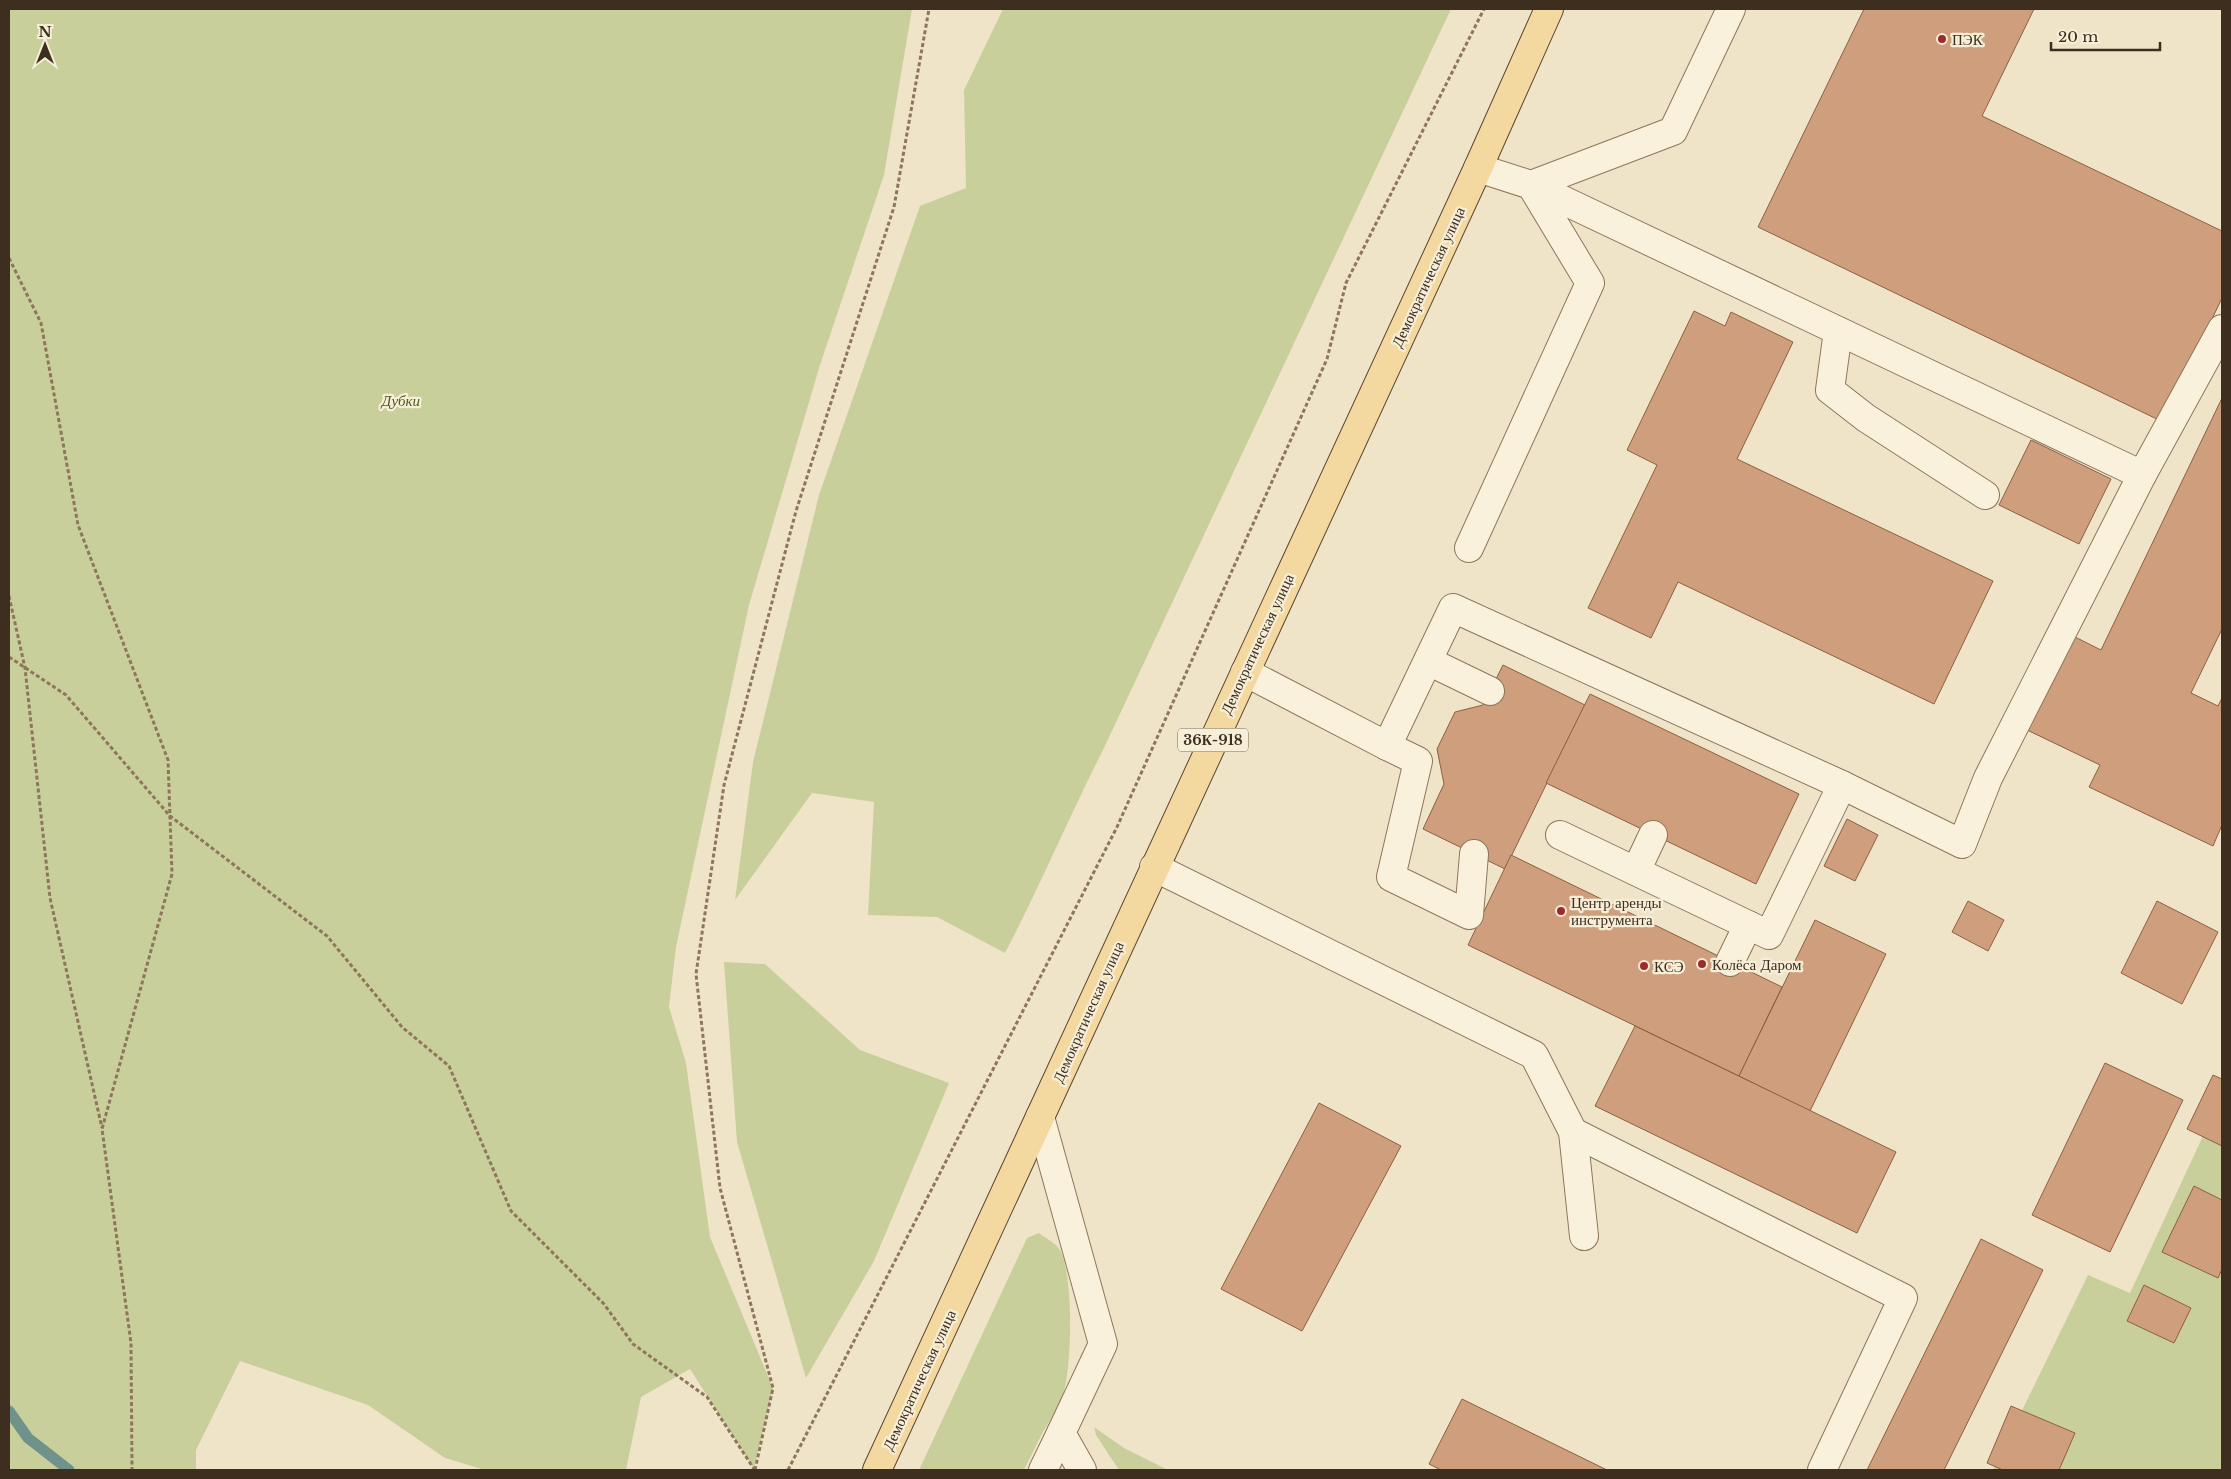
<svg xmlns="http://www.w3.org/2000/svg" width="2231" height="1479" font-family="'Libre Baskerville',serif">
<style>
.green{fill:#c9cf9b}
.lines{fill:none;stroke-linecap:round;stroke-linejoin:round}
.stream{stroke:#6f938a;stroke-width:11}
.building{fill:#cf9f7d;stroke:#8d5f41}
.minor-casing{stroke:#8d765c;stroke-width:30}
.major-casing{stroke:#5b4430;stroke-width:30}
.path{stroke:#8d765c;stroke-width:3;stroke-dasharray:4 2.5;stroke-linecap:butt}
.minor{stroke:#faf1dc;stroke-width:28}
.major{stroke:#f3d9a0;stroke-width:28}
.poi-dot{fill:#9e2a2b;stroke:#f7eed8;stroke-width:2}
.labels{text-anchor:middle;dominant-baseline:central;stroke-width:4.5;stroke-linejoin:round;paint-order:stroke}
.shield{fill:#f7eed8;stroke:#756857;stroke-width:1}
.shield-label{font-size:14px;font-weight:bold;fill:#3d2e20}
.poi-label{font-size:15px;fill:#3d2e20;stroke:#f7eed8;text-anchor:start}
.street-label{font-size:15px;fill:#3d2e20;stroke:#f7eed8}
.park-label{font-size:15px;font-style:italic;fill:#4d5a26;stroke:#f7eed8}
</style>
<rect width="100%" height="100%" fill="#f0e4c8"/>
<g class="green">
<path d="M9 9H912L884 175 820 365 749 605 676 947 669 1007 686 1063 710 1237 773 1388 754 1469 690 1369 641 1397 626 1470H485L445 1458 368 1405 240 1361 196 1450V1470H9Z"/>
<path d="M1003 9H1451L1103 750C1069 817 1040 886 1005 953L937 917 868 915 874 802 812 793 735 900 753 762 819 495 920 206 966 188 964 90Z"/>
<path d="M724 962 765 964 860 1050 949 1083 874 1261 806 1378 737 1142Z"/>
<path d="M2222 1095V1470H1993L2088 1275 2130 1293Z"/>
<path d="M1039 1233C1045 1238 1056 1243 1060 1250 1074 1276 1072 1367 1063 1395 1058 1409 1050 1420 1043 1432 1036 1445 1030 1458 1024 1470H919L1027 1238Z"/>
<path d="M1094 1427 1124 1448 1168 1470H1119L1096 1435Z"/>
</g>
<g class="lines">
<path class="stream" d="M9 1411 28 1438 69 1470"/>
</g>
<g class="building">
<path d="M1864 9H2034L1982 116 2222 231V298L2163 422 1758 227Z"/>
<path d="M1694 311 1725 326 1731 312 1793 342 1737 459 1993 581 1934 704 1678 582 1651 638 1588 608 1657 465 1627 450Z"/>
<path d="M2222 398V629L2191 693 2218 706 2222 698V825L2213 846 2089 787 2100 765 2027 730 2073 636 2101 650Z"/>
<path d="M2031 440 2111 479 2079 544 1999 505Z"/>
<path d="M1503 665 1585 705 1505 869 1423 829 1444 784 1437 749 1455 712 1483 705Z"/>
<path d="M1590 694 1799 794 1756 884 1546 783Z"/>
<path d="M1847 819 1878 835 1855 881 1824 866Z"/>
<path d="M1511 855 1782 987 1739 1076 1468 945Z"/>
<path d="M1968 901 2004 920 1988 951 1952 932Z"/>
<path d="M2157 901 2218 932 2182 1004 2121 973Z"/>
<path d="M1815 920 1886 954 1810 1111 1739 1076Z"/>
<path d="M1635 1026 1896 1152 1857 1233 1595 1106Z"/>
<path d="M2105 1063 2183 1100 2110 1252 2032 1215Z"/>
<path d="M2213 1075 2222 1079V1146L2187 1129Z"/>
<path d="M1319 1103 1401 1146 1302 1331 1221 1289Z"/>
<path d="M2194 1186 2222 1200V1269L2218 1278 2162 1252Z"/>
<path d="M1981 1239 2043 1270 1944 1470H1867Z"/>
<path d="M2144 1285 2191 1308 2174 1343 2127 1321Z"/>
<path d="M1462 1399 1607 1470H1441L1429 1464Z"/>
<path d="M2011 1406 2075 1433 2059 1470H2003L1987 1463Z"/>
</g>
<g class="lines">
<g class="minor-casing">
<g id="minor">
<path d="M1731 9 1673 131 1531 185 2142 475"/>
<path d="M1838 331 1830 390 1866 418 1985 495"/>
<path d="M1469 548 1590 283 1531 185 1478 168"/>
<path d="M1428 661 1490 691"/>
<path d="M1245 672 1387 746 1453 608 1842 785 1962 844 1988 778 2142 475 2222 329"/>
<path d="M1387 746 1418 761 1391 877 1469 915 1474 854"/>
<path d="M1560 835 1769 935 1842 785"/>
<path d="M1154 867 1534 1055 1573 1132 1584 1236"/>
<path d="M1636 871 1653 835"/>
<path d="M1730 962 1748 925"/>
<path d="M1040 1117 1103 1344 1061 1433 1082 1470"/>
<path d="M1573 1132 1903 1298 1822 1470"/>
<path d="M1043 1470 1061 1433"/>
</g>
</g>
<g class="major-casing">
<path id="major" d="M877 1470 1478 168 1549 9"/>
</g>
<g class="path">
<path d="M9 258 41 323 78 525 168 760 172 874 102 1129 131 1343 132 1470"/>
<path d="M9 596 25 668 50 898 102 1128"/>
<path d="M9 657 66 695 170 816 327 936 402 1027 449 1066 511 1211 604 1304 633 1344 707 1397 754 1469"/>
<path d="M755 1470 773 1388 720 1188 696 974 724 785 796 511 894 207 929 9"/>
<path d="M788 1470 1117 827 1327 359 1346 283 1484 9"/>
</g>
<use href="#minor" class="minor"/>
<use href="#major" class="major"/>
</g>
<g class="poi-dot">
<circle cx="1942" cy="39" r="5"/>
<circle cx="1561" cy="911" r="5"/>
<circle cx="1702" cy="964" r="5"/>
<circle cx="1644" cy="966" r="5"/>
</g>
<g class="labels">
<rect class="shield" x="1178" y="728.5" width="70" height="23" rx="4"/>
<g class="shield-label">
<text x="1213" y="740">36К-918</text>
</g>
<g class="poi-label">
<text x="1952" y="39">ПЭК</text>
<text x="1571" y="902">Центр аренды<tspan x="1571" dy="17">инструмента</tspan></text>
<text x="1712" y="964">Колёса Даром</text>
<text x="1654" y="966">КСЭ</text>
</g>
<g class="street-label">
<text transform="translate(1428 277) rotate(-65)">Демократическая улица</text>
<text transform="translate(1257 644) rotate(-65)">Демократическая улица</text>
<text transform="translate(1088 1012) rotate(-66)">Демократическая улица</text>
<text transform="translate(919 1380) rotate(-65)">Демократическая улица</text>
</g>
<g class="park-label">
<text x="401" y="400">Дубки</text>
</g>
</g>
<rect width="2231" height="1479" fill="none" stroke="#3d2e20" stroke-width="20"/>
<g transform="translate(45 45)" stroke="#f7eed8" stroke-width="4" paint-order="stroke">
<path d="M0-4L9 19L0 12L-9 19Z" fill="#3d2e20"/>
<text y="-8" font-size="14" font-weight="bold" text-anchor="middle" fill="#3d2e20">N</text>
</g>
<path d="M2051 42v8h109v-8" fill="none" stroke="#3d2e20" stroke-width="2.5"/>
<text x="2058" y="42" font-size="15" fill="#3d2e20" stroke="#f7eed8" stroke-width="4" paint-order="stroke">20 m</text>
</svg>
